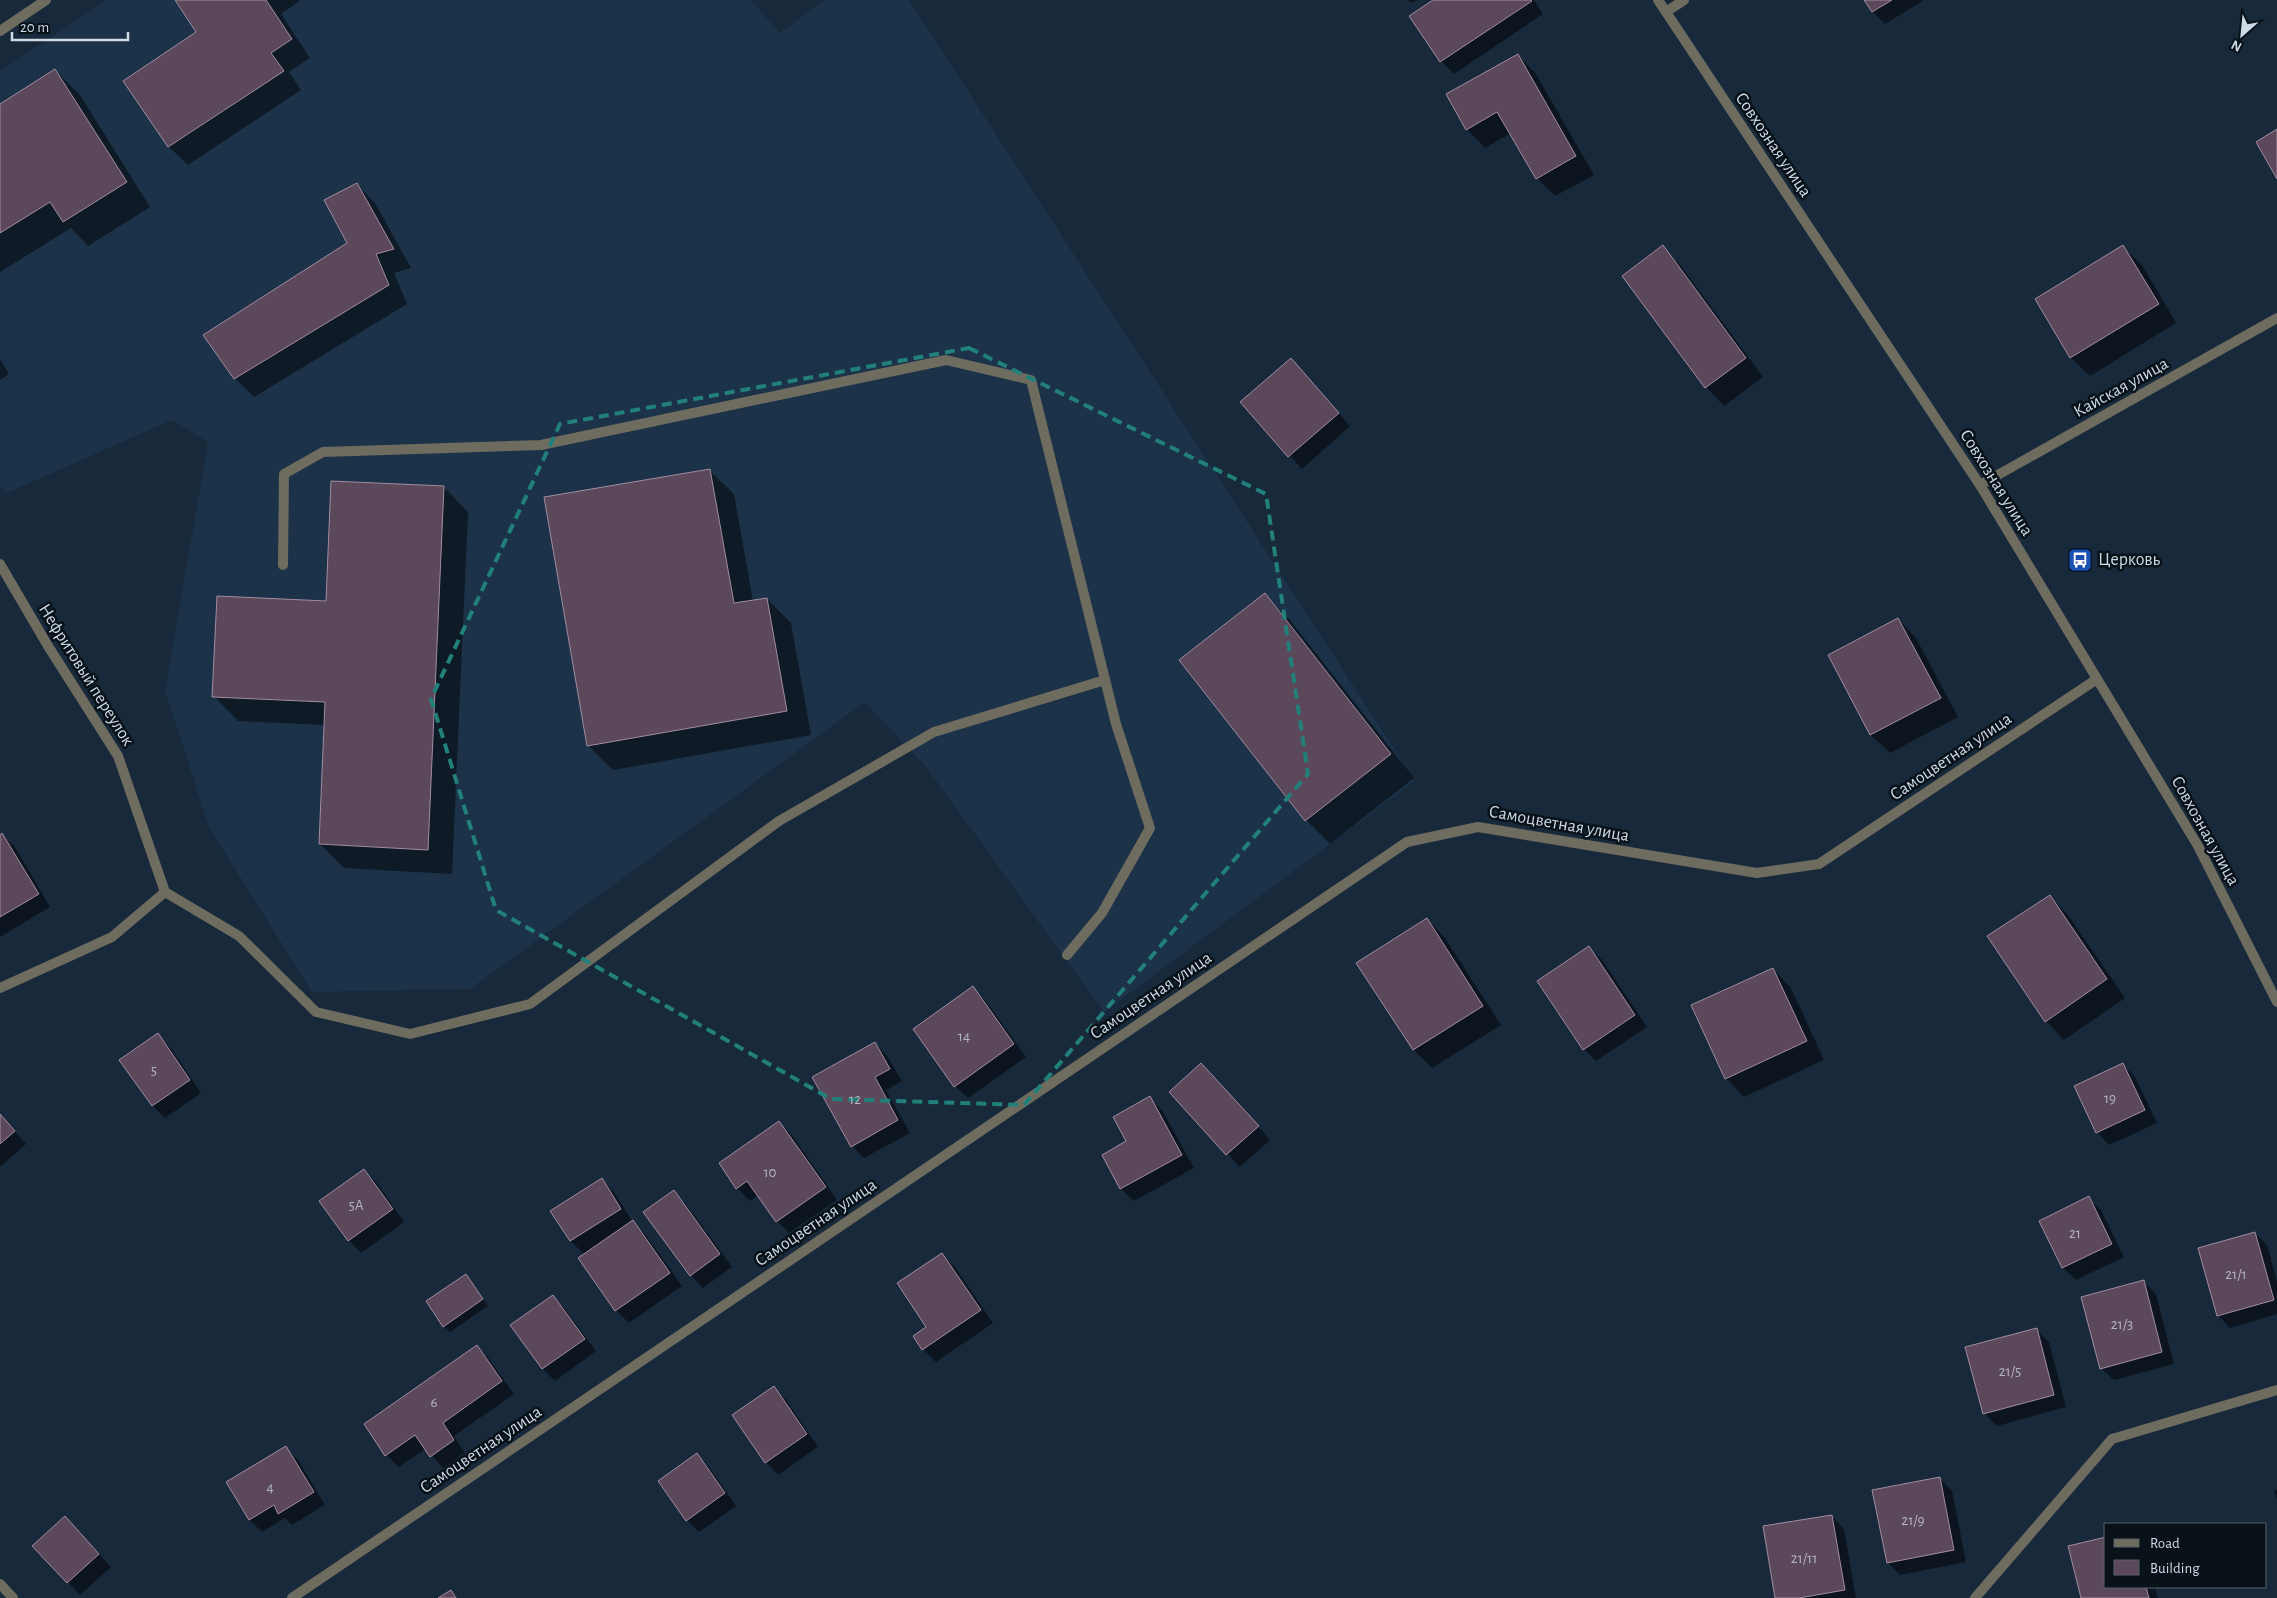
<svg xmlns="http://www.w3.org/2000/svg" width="2277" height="1598" font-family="'Alegreya Sans',sans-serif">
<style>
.built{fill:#1b3248}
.shadow{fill:#0007}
.building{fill:#5c485b;stroke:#a38ca2}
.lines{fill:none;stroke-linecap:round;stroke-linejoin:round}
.service{stroke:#6e6b5f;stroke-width:10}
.minor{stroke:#6e6b5f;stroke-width:10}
.tertiary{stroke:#6e6b5f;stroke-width:10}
.marked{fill:none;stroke:#22807a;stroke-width:4;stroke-dasharray:10 6;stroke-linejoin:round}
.labels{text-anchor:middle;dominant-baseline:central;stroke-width:5;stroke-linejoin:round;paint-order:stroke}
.number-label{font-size:15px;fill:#b2b6c2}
.street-label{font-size:18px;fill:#cedae5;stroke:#091119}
.poi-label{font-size:18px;fill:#cedae5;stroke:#091119;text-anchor:start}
</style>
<rect width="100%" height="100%" fill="#17293a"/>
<path class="built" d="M107 0H751L780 33 824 0H909L1415 781 1104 1012 927 768 865 702 470 989 312 992 209 827 165 691 208 442 172 420 5 494 0 485V71Z"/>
<g class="shadow">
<path d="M176 0H299L300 1 281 14 310 58 289 72 301 90 188 165 169 147 125 81 198 32Z"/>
<path d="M1408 0H1417L1412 3Z"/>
<path d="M1435 0H1534L1543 14 1454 74 1441 61 1411 17Z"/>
<path d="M1866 0H1924L1885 24 1873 12Z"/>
<path d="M1518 55 1536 74 1594 175 1555 196 1537 178 1511 133 1485 148 1467 129Z"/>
<path d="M55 70 80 95 150 207 88 246 71 228 0 272V105Z"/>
<path d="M357 185 375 203 411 268 394 273 407 304 254 397 235 378 205 335 349 243Z"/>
<path d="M1663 247 1681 266 1763 377 1724 406 1706 387Z"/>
<path d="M2123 247 2142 265 2176 323 2090 376 2071 358 2036 300Z"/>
<path d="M0 359 9 374 0 380Z"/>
<path d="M1303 372 1350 426 1302 469 1242 402Z"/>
<path d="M709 470 734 494 753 601 767 599 791 623 811 735 613 770 588 745Z"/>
<path d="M444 487 468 512 452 874 344 868 320 844 325 725 238 721 214 696 327 602Z"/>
<path d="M1265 595 1289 619 1414 778 1330 844 1306 820Z"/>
<path d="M1898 619 1916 638 1958 717 1890 753 1871 735 1829 655Z"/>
<path d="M2 835 15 847 50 907 0 937V836Z"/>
<path d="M2049 896 2068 915 2125 998 2064 1040 2046 1021Z"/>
<path d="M1427 919 1445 938 1501 1025 1432 1068 1414 1050 1358 963Z"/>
<path d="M1589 947 1602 960 1647 1027 1596 1061 1584 1049Z"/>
<path d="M1773 969 1791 988 1824 1060 1744 1097 1726 1078Z"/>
<path d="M973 988 985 1000 1026 1057 968 1098 955 1086Z"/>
<path d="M157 1034 170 1047 201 1093 165 1118 153 1106 121 1060Z"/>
<path d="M875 1043 887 1056 902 1081 886 1090 910 1133 864 1158 852 1146Z"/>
<path d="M2123 1065 2135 1077 2157 1123 2109 1145 2097 1132Z"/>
<path d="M1214 1077 1270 1140 1240 1167 1171 1092Z"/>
<path d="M1149 1098 1162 1110 1194 1168 1134 1201 1121 1189 1103 1156 1128 1142Z"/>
<path d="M0 1114 26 1144 0 1167Z"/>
<path d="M779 1122 792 1135 837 1200 789 1233 777 1221 758 1195 750 1201 737 1188 720 1164Z"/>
<path d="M364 1170 377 1183 404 1222 361 1253 349 1240 321 1201Z"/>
<path d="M602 1180 614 1192 632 1221 645 1234 682 1286 629 1323 616 1310 580 1258 585 1255 571 1241Z"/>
<path d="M674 1192 686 1204 732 1267 703 1288 691 1275Z"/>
<path d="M2088 1198 2101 1210 2124 1257 2076 1280 2063 1268 2040 1222Z"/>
<path d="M2254 1233 2267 1245 2277 1282V1314L2230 1328 2218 1315Z"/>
<path d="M942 1254 955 1267 993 1323 936 1362 923 1349 914 1336 928 1327Z"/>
<path d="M466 1275 488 1306 450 1332 444 1326Z"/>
<path d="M2143 1281 2156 1294 2174 1364 2114 1380 2101 1368Z"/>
<path d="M553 1296 565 1309 596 1351 555 1381 543 1369 512 1326Z"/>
<path d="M2036 1330 2049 1342 2066 1407 1997 1426 1984 1413Z"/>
<path d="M477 1346 489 1359 514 1394 454 1436 465 1453 443 1468 426 1448 399 1467 386 1455Z"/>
<path d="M774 1388 786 1400 818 1447 778 1475 766 1462Z"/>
<path d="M286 1448 298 1460 325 1505 292 1525 285 1518 262 1532 250 1520 228 1482Z"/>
<path d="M697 1455 709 1467 736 1506 699 1532 687 1520Z"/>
<path d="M1939 1478 1952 1491 1966 1562 1900 1575 1888 1563Z"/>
<path d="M2277 1490V1500L2274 1491Z"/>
<path d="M1832 1516 1844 1529 1856 1598H1776Z"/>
<path d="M77 1530 111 1567 80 1595 34 1546Z"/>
<path d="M2106 1587H2155L2158 1598H2082Z"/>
</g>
<g class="building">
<path d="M175 0H266L292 39 271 53 284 71 168 147 123 81 196 32Z"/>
<path d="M1433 0H1531L1532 1 1440 62 1409 16Z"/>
<path d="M1864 0H1892L1872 12Z"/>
<path d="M1518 54 1576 156 1536 179 1497 112 1466 130 1446 94Z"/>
<path d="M55 69 127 182 63 222 50 202 0 233V104Z"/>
<path d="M2277 129V179L2256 142Z"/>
<path d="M357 183 394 249 376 254 389 285 234 379 203 335 347 243 324 200Z"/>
<path d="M1663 245 1746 358 1705 388 1622 276Z"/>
<path d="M2123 245 2159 304 2070 358 2035 299Z"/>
<path d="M1291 358 1339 413 1288 457 1240 402Z"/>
<path d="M710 469 734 603 767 598 787 711 587 746 544 497Z"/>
<path d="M331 481 444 486 428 850 319 844 325 702 212 697 217 596 326 601Z"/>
<path d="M1265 593 1391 754 1305 821 1179 660Z"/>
<path d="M1898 618 1941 698 1870 735 1828 655Z"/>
<path d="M2 833 39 894 0 917V835Z"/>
<path d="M2050 895 2107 979 2045 1022 1987 936Z"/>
<path d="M1427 918 1483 1006 1413 1050 1356 963Z"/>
<path d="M1589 946 1635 1015 1583 1050 1537 981Z"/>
<path d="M1773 968 1807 1041 1725 1079 1691 1005Z"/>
<path d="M973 986 1014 1044 954 1087 913 1029Z"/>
<path d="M158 1033 190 1080 152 1106 119 1060Z"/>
<path d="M875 1042 890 1069 875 1077 898 1120 851 1147 812 1077Z"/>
<path d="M1201 1063 1259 1126 1226 1155 1169 1092Z"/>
<path d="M2123 1063 2145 1110 2096 1133 2074 1086Z"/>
<path d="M1150 1096 1182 1155 1120 1189 1102 1155 1126 1141 1113 1117Z"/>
<path d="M0 1114 15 1131 0 1144Z"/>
<path d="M779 1121 826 1187 776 1222 747 1181 736 1189 719 1163Z"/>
<path d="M364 1169 393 1209 348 1241 319 1201Z"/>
<path d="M602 1178 621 1209 570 1241 550 1211Z"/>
<path d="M674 1190 720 1254 690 1276 643 1212Z"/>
<path d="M2089 1196 2112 1244 2062 1268 2039 1221Z"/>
<path d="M633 1220 670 1273 615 1311 578 1258Z"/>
<path d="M2255 1232 2274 1300 2217 1316 2198 1248Z"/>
<path d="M942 1253 981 1310 922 1350 913 1336 926 1327 897 1283Z"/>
<path d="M466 1274 483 1299 443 1327 426 1301Z"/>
<path d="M2144 1280 2162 1352 2100 1369 2081 1297Z"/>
<path d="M553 1295 585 1339 542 1369 510 1325Z"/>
<path d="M2037 1328 2054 1395 1983 1414 1965 1347Z"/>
<path d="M477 1345 502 1381 443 1423 454 1440 430 1457 415 1435 385 1456 364 1424Z"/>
<path d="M774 1386 807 1434 765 1463 732 1415Z"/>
<path d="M286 1446 314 1492 278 1514 274 1505 249 1520 226 1482Z"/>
<path d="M697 1453 725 1493 686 1521 658 1481Z"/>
<path d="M1940 1477 1954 1550 1887 1563 1872 1490Z"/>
<path d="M1832 1515 1845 1590 1799 1598H1775L1763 1526Z"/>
<path d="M65 1516 99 1554 67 1583 32 1546Z"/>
<path d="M2106 1537V1587H2146L2149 1598H2081L2068 1546Z"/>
<path d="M451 1590 456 1598H438Z"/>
</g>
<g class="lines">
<g class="service">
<path d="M283 565 284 474 323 452 541 445 946 360 1031 380 1116 724 1150 828 1102 913 1067 955"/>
<path d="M165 892 239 936 316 1012 410 1034 530 1004 779 821 934 732 1105 680"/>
</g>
<g class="minor">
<path d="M1666 12 1684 0"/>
<path d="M1980 485 2277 318"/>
<path d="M0 564 48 646 118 756 165 892 112 937 0 988"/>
<path d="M0 1584 13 1598"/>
<path d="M292 1598 1407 842 1478 827 1757 873 1819 864 2097 679"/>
<path d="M1975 1598 2112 1439 2277 1390"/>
</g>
<g class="tertiary">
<path d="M1658 0 1980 485 2198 846 2277 1002"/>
<path d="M0 31 46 0"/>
</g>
</g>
<path class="marked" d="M969 348 1266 494 1308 774 1024 1105 831 1099 496 910 431 699 560 424Z"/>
<defs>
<g id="bus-square" transform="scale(1.25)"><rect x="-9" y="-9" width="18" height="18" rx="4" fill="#1a4fb4" stroke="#091119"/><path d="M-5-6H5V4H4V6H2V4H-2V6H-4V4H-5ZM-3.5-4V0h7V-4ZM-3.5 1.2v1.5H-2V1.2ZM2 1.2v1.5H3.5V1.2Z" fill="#fff"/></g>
</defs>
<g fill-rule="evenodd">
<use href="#bus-square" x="2080" y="560"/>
</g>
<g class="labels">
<g class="number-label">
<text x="964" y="1036">14</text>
<text x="154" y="1070">5</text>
<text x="2110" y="1098">19</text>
<text x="855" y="1099">12</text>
<text x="770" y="1172">10</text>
<text x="356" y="1205">5А</text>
<text x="2075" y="1233">21</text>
<text x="2236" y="1274">21/1</text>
<text x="2122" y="1324">21/3</text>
<text x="2010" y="1371">21/5</text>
<text x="434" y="1402">6</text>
<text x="270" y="1487">4</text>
<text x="1913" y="1520">21/9</text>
<text x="1804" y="1558">21/11</text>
</g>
<g class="street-label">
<text transform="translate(1773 145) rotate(56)">Совхозная улица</text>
<text transform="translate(2121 388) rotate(-29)">Кайская улица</text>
<text transform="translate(1996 483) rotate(58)">Совхозная улица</text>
<text transform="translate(86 675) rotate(58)">Нефритовый переулок</text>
<text transform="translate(1951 757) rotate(-34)">Самоцветная улица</text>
<text transform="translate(1559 824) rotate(10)">Самоцветная улица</text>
<text transform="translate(2205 831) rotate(61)">Совхозная улица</text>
<text transform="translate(1151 996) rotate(-34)">Самоцветная улица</text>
<text transform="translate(816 1223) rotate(-34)">Самоцветная улица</text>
<text transform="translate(481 1450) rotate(-34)">Самоцветная улица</text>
</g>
<g class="poi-label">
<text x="2098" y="560">Церковь</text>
</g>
</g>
<rect x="2104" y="1523" width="162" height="65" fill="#091119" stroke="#58616b"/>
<rect x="2114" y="1539" width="25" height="8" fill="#6e6b5f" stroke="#58616b"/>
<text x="2150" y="1548" font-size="15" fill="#cedae5">Road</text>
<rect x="2114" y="1560" width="25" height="15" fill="#5c485b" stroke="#58616b"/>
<text x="2150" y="1573" font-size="15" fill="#cedae5">Building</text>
<g transform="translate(2242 35) rotate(207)" stroke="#091119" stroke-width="4" paint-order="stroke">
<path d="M0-4L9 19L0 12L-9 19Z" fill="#cedae5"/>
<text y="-8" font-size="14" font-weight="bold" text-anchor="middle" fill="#cedae5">N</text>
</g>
<path d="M12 32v8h116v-8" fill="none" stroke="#cedae5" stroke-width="2.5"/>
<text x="20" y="32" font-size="15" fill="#cedae5" stroke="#091119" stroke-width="4" paint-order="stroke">20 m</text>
</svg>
